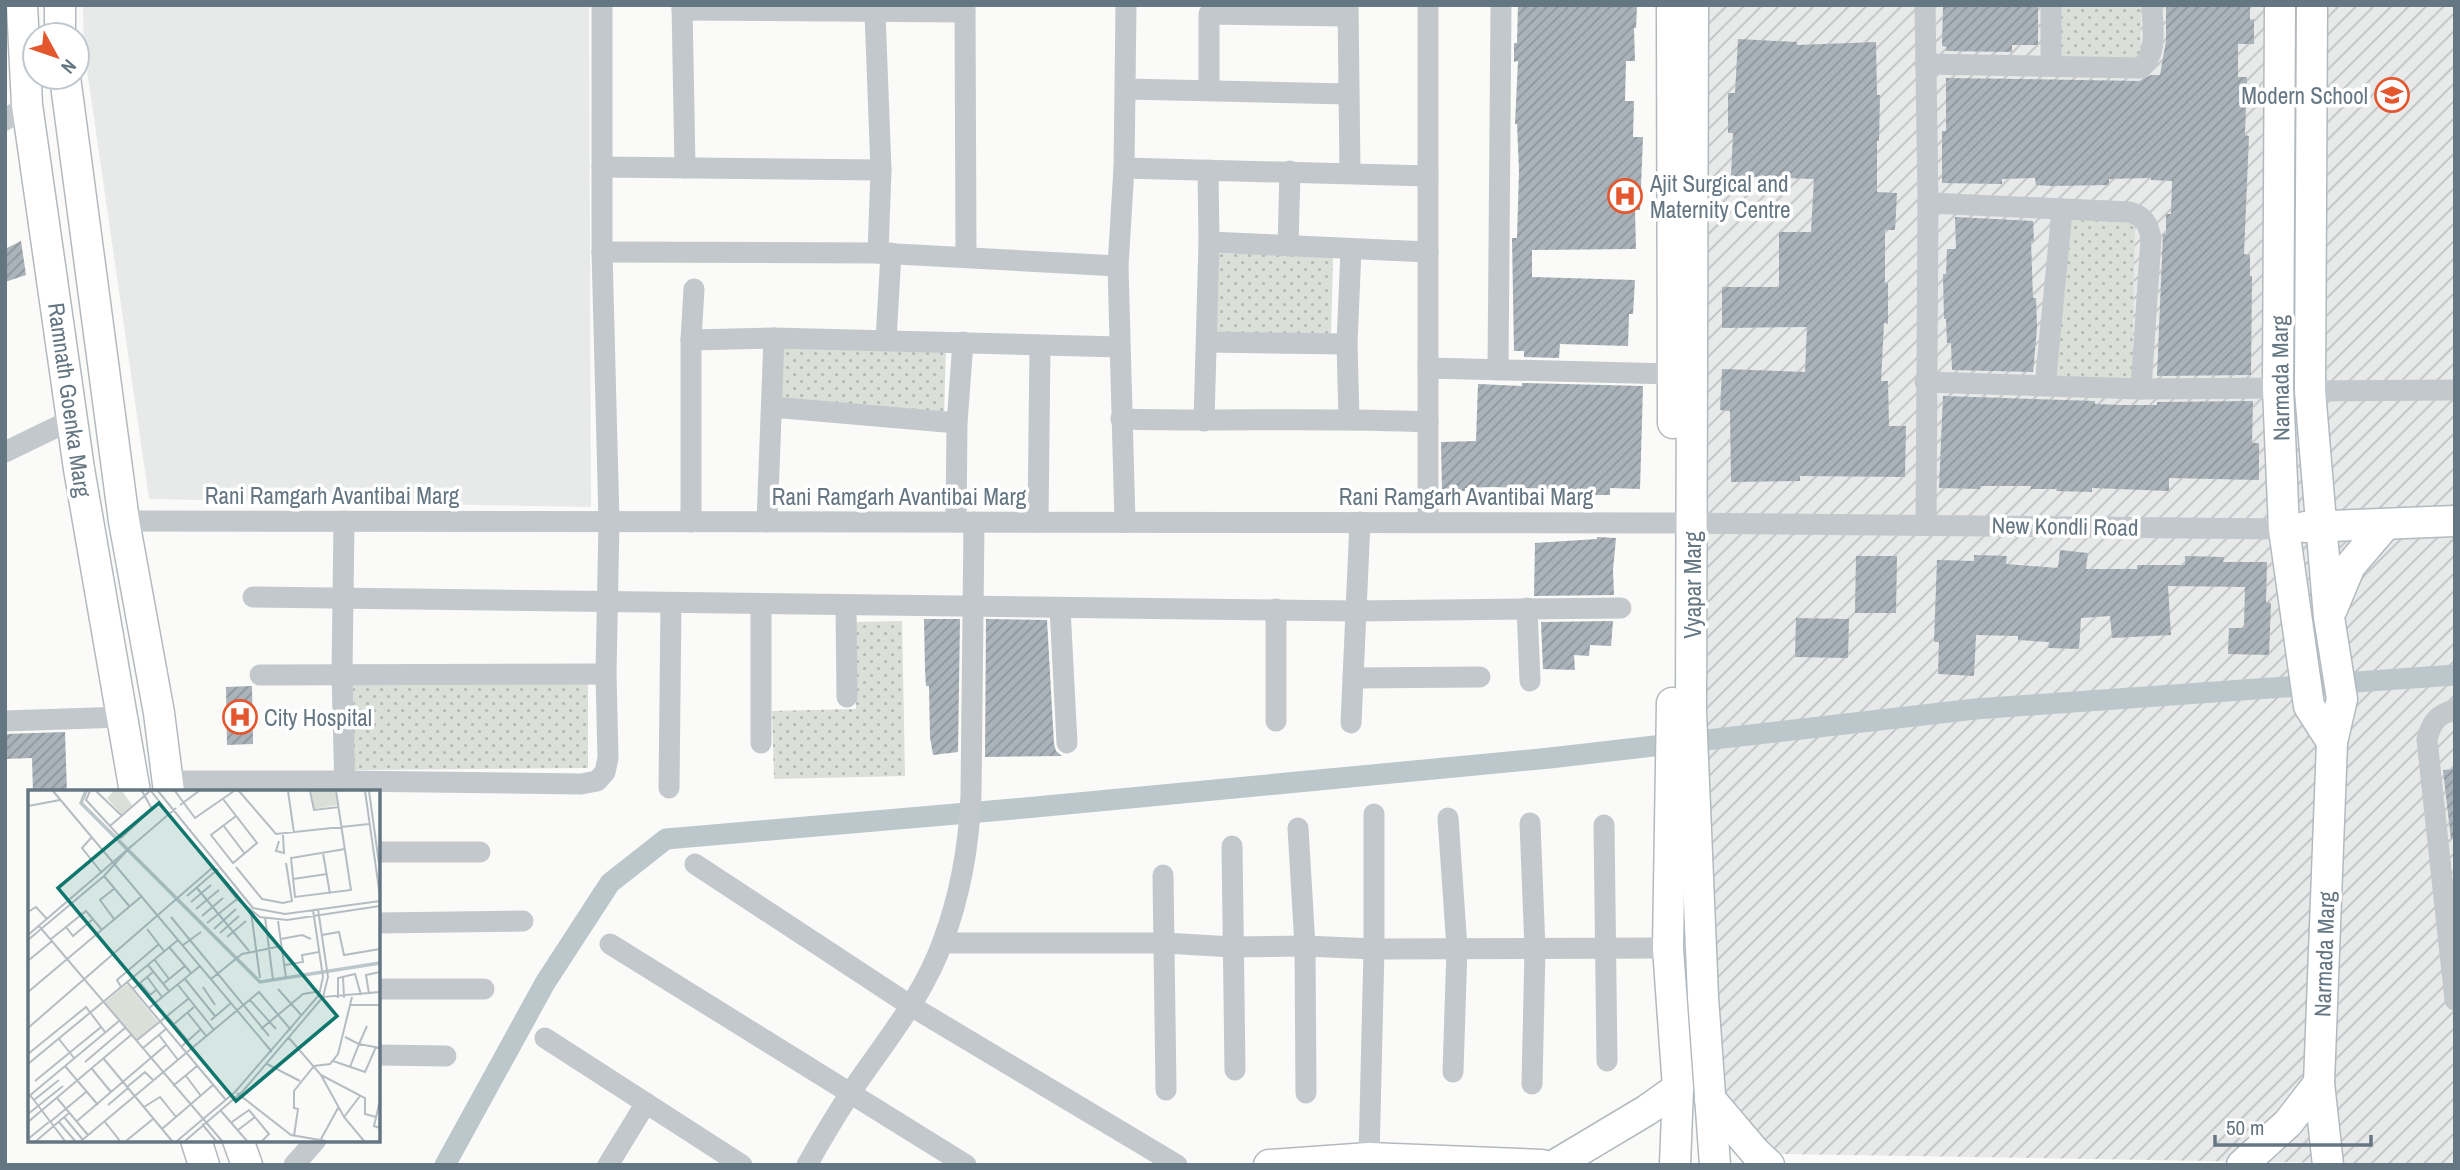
<svg xmlns="http://www.w3.org/2000/svg" width="2460" height="1170" font-family="'Archivo Narrow',sans-serif">
<style>
.built{fill:#e8e9e9}
.industrial{fill:url(#industrial-furrows)}
.grass{fill:url(#grass-dots)}
.lines{fill:none;stroke-linecap:round;stroke-linejoin:round}
.canal{stroke:#bbc7cb;stroke-width:21}
.building{fill:url(#building-hatch)}
.secondary-casing{stroke:#b3babf;stroke-width:33}
.street{stroke:#c3c8cc;stroke-width:21}
.secondary{stroke:#fff;stroke-width:30}
.labels{text-anchor:middle;dominant-baseline:central;stroke-width:7;stroke-linejoin:round;paint-order:stroke}
.poi-label{font-size:23px;fill:#657683;stroke:#fff;text-anchor:start}
.street-label{font-size:23px;fill:#657683;stroke:#fff}
.inset-river{fill:none;stroke:#bbc7cb;stroke-width:3.5}
.inset-road{fill:none;stroke:#b5bdc2;stroke-width:2}
.view{fill:#0f766e;fill-opacity:0.15;stroke:#0f766e;stroke-width:3.5}
.inset-edge{fill:none;stroke:#657683;stroke-width:3.5}
</style>
<defs>
<pattern id="industrial-furrows" width="10" height="10" patternUnits="userSpaceOnUse" patternTransform="scale(1.75)"><rect width="10" height="10" fill="#e8e9e9"/><path d="M-1 1l2-2M0 10L10 0M9 11l2-2" fill="none" stroke="#c0c1c2"/></pattern>
<pattern id="grass-dots" width="8" height="8" patternUnits="userSpaceOnUse" patternTransform="scale(1.75)"><rect width="8" height="8" fill="#dadfd7"/><path d="M2 2h.1M6 6h.1" fill="none" stroke="#b4b9b4" stroke-width="1.8" stroke-linecap="round"/></pattern>
<pattern id="building-hatch" width="6" height="6" patternUnits="userSpaceOnUse" patternTransform="scale(1.75)"><rect width="6" height="6" fill="#aab3b9"/><path d="M-1 1l2-2M0 6l6-6M5 7l2-2" fill="none" stroke="#8e969c"/></pattern>
</defs>
<rect width="100%" height="100%" fill="#fafaf8"/>
<path class="built" d="M83 5H589L591 507 149 499 84 49Z"/>
<path class="industrial" d="M1706 5H2455V1165L1782 1154 1737 1130 1693 1091 1705 556Z"/>
<g class="grass">
<path d="M2058 5H2141L2140 59 2057 58Z"/>
<path d="M2057 220 2135 221 2132 379 2054 378Z"/>
<path d="M1204 253 1333 256 1331 337 1202 335Z"/>
<path d="M765 343 946 346 944 417 764 413Z"/>
<path d="M902 621 905 776 774 779 772 711 856 709 855 622Z"/>
<path d="M588 680V768L354 770 353 682Z"/>
</g>
<g class="lines">
<path class="canal" d="M445 1165 545 983 610 883 666 839 1025 808 1550 758 1975 709 2455 675"/>
</g>
<g class="building">
<path d="M1518 5H1637L1636 28H1634L1635 61H1626L1625 101H1634L1633 137H1643L1640 210H1635L1636 249 1532 250V277L1635 280 1633 314H1629L1628 346 1560 344 1559 358 1524 357V351H1514L1512 238H1517L1519 171 1517 124H1515L1518 61 1514 62V43H1517Z"/>
<path d="M1943 5H2038V45H2012V52L1946 51 1947 47 1942 46Z"/>
<path d="M2166 5H2250V20L2254 19V44H2238V77H2247L2245 135 2249 136 2244 254 2250 255V276H2252L2251 375 2157 376 2163 234H2166V214H2171L2172 181 2151 180V178L2109 179V185L2051 186 2036 185 2035 178 2002 179V184L1942 183V131H1946V78L2140 81 2151 75H2160L2166 41Z"/>
<path d="M1738 39 1797 42V45L1876 42 1877 95H1880L1879 141H1877V192L1897 193 1895 230H1885V283H1888V324L1884 323 1881 381H1888L1889 426H1906L1905 477 1800 476V481L1731 482 1730 411 1720 410 1722 369 1805 372 1807 327 1722 328V287H1779V232H1811L1814 179 1731 176 1733 133H1728V93H1735Z"/>
<path d="M1955 217 2033 221 2034 241 2031 242 2033 298H2036L2037 328 2033 372 1952 370 1951 343H1947L1946 319H1944L1943 274H1946L1947 249H1956Z"/>
<path d="M21 241 26 275 5 282V249Z"/>
<path d="M1522 383 1643 386 1640 489 1610 488V495H1555V489L1492 487 1465 488V491L1442 492 1441 442 1476 441 1478 384 1522 386Z"/>
<path d="M1943 396 2095 401V404L2121 405H2157V402L2253 401 2252 443H2259V480L2169 478V491L2092 488V492L2056 491 2057 489H2030L2031 486H1980V489L1939 488Z"/>
<path d="M1597 537 1616 538 1613 570 1614 595 1534 596 1535 543 1597 539Z"/>
<path d="M2060 550 2088 553 2086 569H2137V565H2185V556L2224 557 2223 562H2267L2266 602 2271 603 2269 655 2228 654 2229 628H2244L2245 587 2168 586 2171 635 2112 638 2110 616 2081 618 2079 649 2048 648 2049 642 2018 640V636L1976 635 1974 676 1938 674 1939 642H1934L1937 560 1974 561V555L2007 556 2006 564 2058 568Z"/>
<path d="M1856 556H1897L1896 613H1855Z"/>
<path d="M1796 618 1849 619 1848 658 1795 657Z"/>
<path d="M924 619H960L958 752 933 755 930 737 929 686H926L925 670Z"/>
<path d="M986 619 1047 620 1054 744 1056 751 1062 756 985 757Z"/>
<path d="M1613 621 1611 646 1590 645 1589 656 1574 655 1575 670 1543 669 1541 622Z"/>
<path d="M252 686 253 744 227 745 226 687Z"/>
<path d="M65 732 67 792H33L32 758 5 759V734Z"/>
<path d="M2455 769V838L2451 839 2443 770Z"/>
</g>
<g class="lines">
<g class="secondary-casing">
<g id="secondary">
<path d="M22 5 27 105 79 469 135 792"/>
<path d="M1672 5 1673 423"/>
<path d="M1693 5 1691 712 1703 997 1715 1165"/>
<path d="M2280 5 2278 388 2284 529 2309 706 2332 742"/>
<path d="M2312 5 2310 391 2329 617 2342 699 2332 742 2319 1083 2328 1165"/>
<path d="M60 35V5"/>
<path d="M65 77 124 521 159 713 169 792"/>
<path d="M2305 527 2455 521"/>
<path d="M2332 609 2350 566 2385 525"/>
<path d="M1672 703 1668 948 1678 1088 1675 1165"/>
<path d="M1710 1099 1755 1152 1769 1165"/>
<path d="M196 1140 204 1165"/>
<path d="M238 1140 247 1165"/>
<path d="M1269 1165 1369 1158 1542 1165"/>
<path d="M1555 1165 1647 1110 1678 1088"/>
<path d="M2242 1165 2288 1123 2319 1083"/>
</g>
</g>
<g class="street">
<path d="M682 5 685 168"/>
<path d="M965 5 966 257"/>
<path d="M1348 5 1350 172"/>
<path d="M1925 5 1928 203 1926 525"/>
<path d="M2051 5V65"/>
<path d="M682 10 965 12"/>
<path d="M875 13 881 170 878 253"/>
<path d="M1925 64 2140 68C2159 54 2152 26 2152 5"/>
<path d="M1126 89 1348 94"/>
<path d="M1209 90V14L1348 16"/>
<path d="M5 120 27 105"/>
<path d="M602 167 881 170"/>
<path d="M1124 168 1428 176"/>
<path d="M1928 203 2130 212C2145 217 2148 224 2151 238L2141 389"/>
<path d="M1209 242 1428 252"/>
<path d="M1288 246 1290 171"/>
<path d="M602 252 878 253 1118 266"/>
<path d="M691 340 774 338 1119 347"/>
<path d="M886 340 891 253"/>
<path d="M1207 342 1347 344"/>
<path d="M1428 368 1672 374"/>
<path d="M1498 370 1501 5"/>
<path d="M1925 382 2141 389 2278 388"/>
<path d="M2045 386 2062 211"/>
<path d="M2310 391 2455 390"/>
<path d="M772 407 957 423"/>
<path d="M1349 418 1347 344 1351 249"/>
<path d="M1121 419C1224 422 1326 417 1428 422"/>
<path d="M1204 421 1209 242 1208 170"/>
<path d="M5 452 73 419"/>
<path d="M124 521 1675 523 2284 529"/>
<path d="M344 521 342 673 345 792"/>
<path d="M691 522V340L694 289"/>
<path d="M767 522 774 338"/>
<path d="M956 522 957 423 963 342"/>
<path d="M1038 522 1040 346"/>
<path d="M1125 522 1118 266 1124 168 1126 5"/>
<path d="M1428 522V5"/>
<path d="M253 597 1357 611 1621 608"/>
<path d="M761 605V743"/>
<path d="M846 606 847 697"/>
<path d="M1060 608 1067 743"/>
<path d="M1527 608 1530 681"/>
<path d="M260 675 606 674"/>
<path d="M1353 678 1480 677"/>
<path d="M2455 710C2437 714 2431 723 2427 740L2455 1000"/>
<path d="M5 721 123 717"/>
<path d="M1276 721V609"/>
<path d="M1351 723 1360 522"/>
<path d="M167 781H345L581 784 597 781 605 772 608 758 606 674 609 521 602 252V5"/>
<path d="M669 788 671 603"/>
<path d="M1448 818 1457 948 1453 1072"/>
<path d="M1530 823 1535 949 1532 1084"/>
<path d="M1604 825 1607 1061"/>
<path d="M1298 828 1305 946 1306 1093"/>
<path d="M1232 846 1235 1070"/>
<path d="M378 852H480"/>
<path d="M695 864 911 1006 1177 1165"/>
<path d="M1163 875 1166 1090"/>
<path d="M378 923 523 921"/>
<path d="M943 943H1165L1232 947 1305 946 1374 949 1668 948"/>
<path d="M610 944 966 1165"/>
<path d="M378 989H484"/>
<path d="M545 1038 742 1165"/>
<path d="M378 1055 446 1056"/>
<path d="M1369 1158 1374 949V814"/>
<path d="M294 1165 316 1140"/>
<path d="M608 1165 646 1103"/>
<path d="M807 1165C821 1140 836 1115 851 1092 884 1043 923 997 943 941 961 893 969 845 971 795L974 522"/>
</g>
<use href="#secondary" class="secondary"/>
</g>
<defs>
<g id="school-ring" transform="scale(1.75)"><circle r="9.5" fill="#fff" stroke="#e4572e" stroke-width="1.5"/><path d="M0-5L7-2L0 1L-7-2ZM-4 1L0 2.5L4 1V4Q0 6-4 4Z" fill="#e4572e"/></g>
<g id="hospital-ring" transform="scale(1.75)"><circle r="9.5" fill="#fff" stroke="#e4572e" stroke-width="1.5"/><path d="M-5-5h3v3.5h4V-5h3V5h-3V1.5h-4V5h-3Z" fill="#e4572e"/></g>
</defs>
<g fill-rule="evenodd">
<use href="#school-ring" x="2392" y="95"/>
<use href="#hospital-ring" x="1625" y="196"/>
<use href="#hospital-ring" x="240" y="717"/>
</g>
<g class="labels">
<g class="poi-label">
<text x="2368" y="95" text-anchor="end">Modern School</text>
<text x="1650" y="183">Ajit Surgical and<tspan x="1650" dy="26">Maternity Centre</tspan></text>
<text x="264" y="717">City Hospital</text>
</g>
<g class="street-label">
<text transform="translate(2280 378) rotate(-91)">Narmada Marg</text>
<text transform="translate(70 400) rotate(82)">Ramnath Goenka Marg</text>
<text x="332" y="495">Rani Ramgarh Avantibai Marg</text>
<text x="899" y="496">Rani Ramgarh Avantibai Marg</text>
<text x="1466" y="496">Rani Ramgarh Avantibai Marg</text>
<text transform="translate(2065 526) rotate(1)">New Kondli Road</text>
<text transform="translate(1692 585) rotate(-90)">Vyapar Marg</text>
<text transform="translate(2324 954) rotate(-88)">Narmada Marg</text>
</g>
</g>
<g transform="translate(28 790)">
<rect width="352" height="352" fill="#fafaf8"/>
<path d="M86 1H94L104 15 94 25 79 8ZM283 1H307L309 15 286 19ZM99 194 131 233 108 250 77 212Z" fill="#dadfd7"/>
<path class="inset-river" d="M58 1 53 13 232 192 352 173"/>
<path class="inset-road" d="M25 1 244 262M62 1 58 10 93 48 124 19 114 1M68 1 94 26M123 1 209 109 232 127 259 130 352 116M130 1 225 118 257 124 352 111M147 1 167 28 206 1M211 1 248 44 341 34M260 1 266 43M282 1 286 20 311 17M308 1 323 100 267 107 263 68 317 59M337 1 352 106M341 1 352 81M195 9 229 53 205 73 183 45 208 26M152 15 171 1M0 16 32 10M195 35 217 64M82 36 122 1M63 48 54 58 74 83M251 51 248 61 256 63 255 45M295 63 302 104M208 77 234 109 255 113 264 111 258 73M76 86 102 117M265 89 299 84M169 98 221 161M159 106 190 79M163 112 183 95M168 119 191 100M0 122 8 117 19 129M223 122 232 188M174 126 195 108M143 127 241 246M237 127 245 190M86 129 72 110 87 98M250 131 258 188M179 133 209 109M11 136 194 351M38 137 45 146 65 129M119 139 136 161M186 139 208 119M192 143 211 126M0 145 148 18M294 145 311 142 316 165 352 159M199 147 218 131M23 149 58 121 74 140M253 149 274 145 283 149M0 150 76 86 103 56M155 155 173 142M141 157 163 183M126 169 141 189M1 170 24 151M120 175 141 201M257 175 275 172 274 165 291 162M315 186 316 208M119 187 134 207M157 189 187 226M183 189 214 164 254 156M99 192 198 310M112 193 122 205 128 200M135 194 157 176M150 195 186 240M93 197 89 190 131 154M175 197 187 215M105 199 125 182M250 199 274 226M0 202 114 106M341 204 338 185 352 182M295 207 352 202M310 208V188L327 184 333 205M222 210 248 239M323 215H352M121 218 172 176M159 222 179 247M139 226 160 251M183 230 203 213M146 234 166 217M339 236 331 254 352 258M0 238 184 78M233 239 275 204 293 201M131 245 150 270M317 247 331 254 322 277M261 248 293 285 316 327 336 351M31 249 46 268M108 251 160 209M153 257 173 239M115 258 138 239M0 264 58 217 77 242M76 269 144 351M305 271 337 282 348 257M57 272 97 238M0 274 150 150M239 274 272 291M37 276 70 315M64 279 83 302M293 285 337 308V324L348 327M158 286 173 306M7 291 73 237M145 296 169 276M99 297 117 282 126 291M209 303 263 345 298 351M2 305 37 351M0 307 91 231M29 308 60 345M6 310 31 290M352 310 346 336 352 338M80 315 100 298M116 317 132 307 148 327M193 321 219 351M0 324 35 296M36 327 55 350M316 327 332 306M49 331 138 255M0 332 103 245M22 332 58 302M31 332 47 351M77 332 92 351M204 332 221 320 241 344 234 351M174 334 188 351M134 339 185 295M210 340 227 327M266 346 270 319 266 318V301L286 276 302 274 310 264 324 207M0 349 21 332M293 349 310 318M8 351 41 323M53 351 231 202 263 240M98 351 125 329M149 351 207 302 291 205 295 187 285 120M157 351 215 301 295 207 300 187 290 119"/>
<path class="view" d="M131 13 309 226 208 311 30 98Z"/>
<rect width="352" height="352" class="inset-edge"/>
</g>
<rect width="2460" height="1170" fill="none" stroke="#657683" stroke-width="14"/>
<g transform="translate(56 56) rotate(130)"><circle r="33" fill="#ffffff" stroke="#c1c8cd" stroke-width="2"/>
<path d="M0-5L12 26L0 18L-12 26Z" fill="#e4572e"/>
<text y="-10" font-size="19" font-weight="bold" text-anchor="middle" fill="#657683">N</text>
</g>
<path d="M2215 1135v10h156v-10" fill="none" stroke="#657683" stroke-width="3.5"/>
<text x="2226" y="1135" font-size="21" fill="#657683" stroke="#ffffff" stroke-width="5" paint-order="stroke">50 m</text>
</svg>
